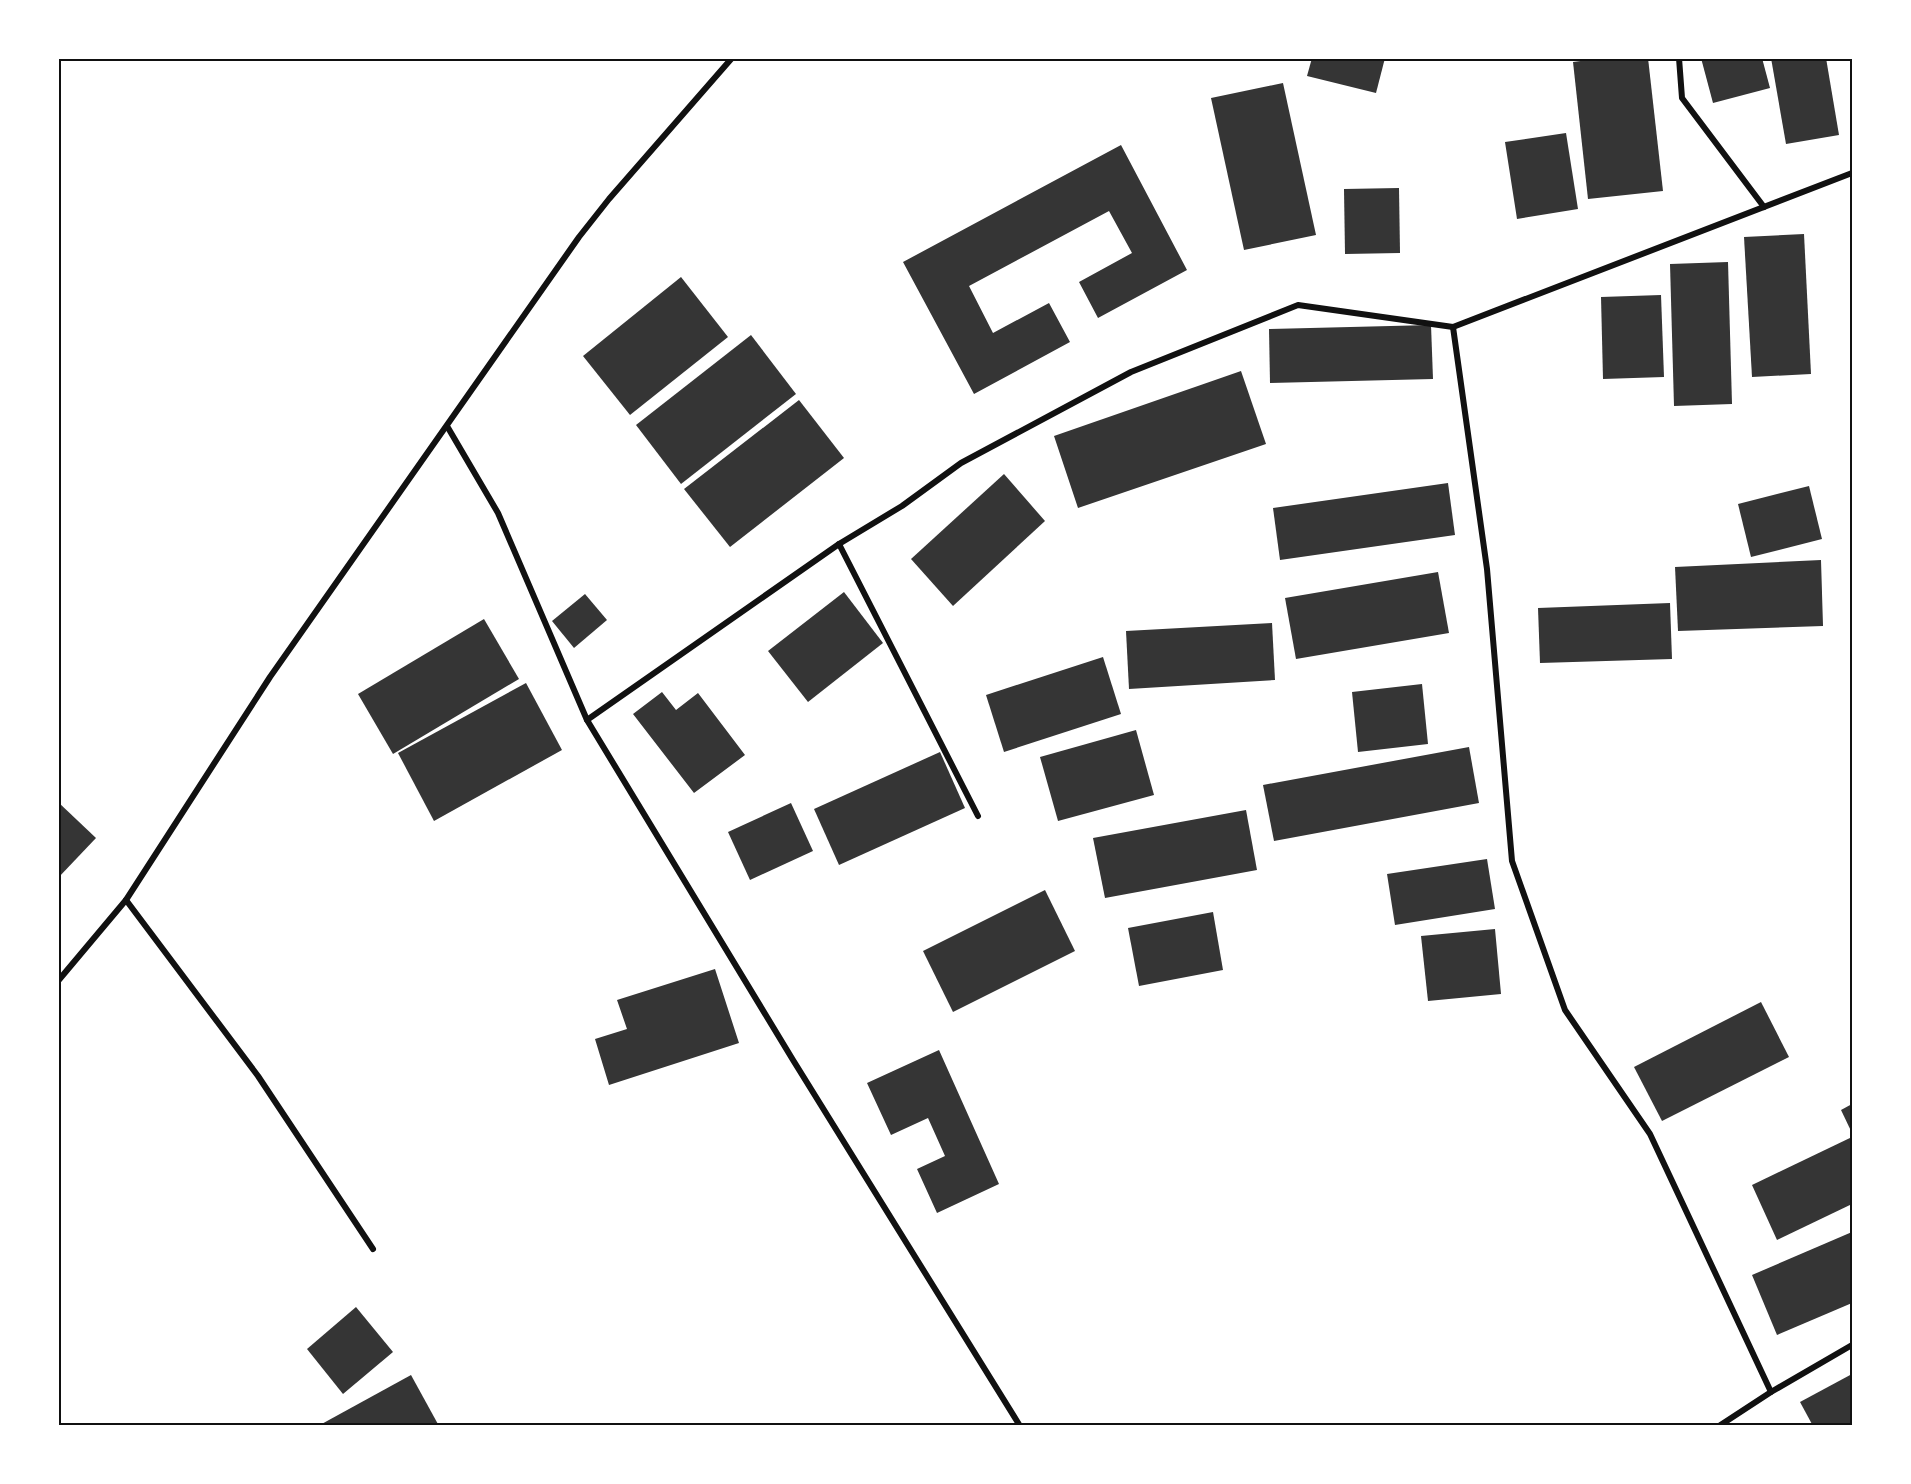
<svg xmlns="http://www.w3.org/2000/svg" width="1911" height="1484" font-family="'Titillium Web',sans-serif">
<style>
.building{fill:#353535}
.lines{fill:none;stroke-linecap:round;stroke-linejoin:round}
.minor{stroke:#111;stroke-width:6}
.neatline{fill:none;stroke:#111;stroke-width:2}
</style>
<rect width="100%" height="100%" fill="#fff"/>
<g class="building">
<path d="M1312 58H1385L1376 93 1307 76Z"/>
<path d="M1603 58H1648L1663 191 1588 199 1573 62Z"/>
<path d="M1701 58H1762L1770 88 1713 103Z"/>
<path d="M1771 58H1826L1839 135 1786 144Z"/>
<path d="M1283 83 1316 235 1244 250 1211 98Z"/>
<path d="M1566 133 1578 209 1517 219 1505 142Z"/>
<path d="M1121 145 1187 270 1098 318 1079 282 1132 253 1109 211 969 286 993 333 1049 303 1070 342 974 394 903 262Z"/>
<path d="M1399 188 1400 253 1345 254 1344 189Z"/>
<path d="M1804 234 1811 374 1752 377 1744 237Z"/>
<path d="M1728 262 1732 404 1674 406 1670 264Z"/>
<path d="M681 277 728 337 630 415 583 356Z"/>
<path d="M1661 295 1664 377 1603 379 1601 297Z"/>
<path d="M1431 325 1433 379 1270 383 1269 329Z"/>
<path d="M751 335 796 394 681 484 636 425Z"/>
<path d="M1241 371 1266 444 1078 508 1054 436Z"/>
<path d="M799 400 844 458 730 547 684 489Z"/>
<path d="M1004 474 1045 521 953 606 911 559Z"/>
<path d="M1448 483 1455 535 1280 560 1273 508Z"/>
<path d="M1809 486 1822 539 1751 557 1738 504Z"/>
<path d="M1821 560 1823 626 1678 631 1675 567Z"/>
<path d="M1438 572 1449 633 1296 659 1285 598Z"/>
<path d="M844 592 883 643 808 702 768 651Z"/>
<path d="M585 594 607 620 574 648 552 621Z"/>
<path d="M1670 603 1672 659 1540 663 1538 608Z"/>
<path d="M484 619 519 679 393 754 358 694Z"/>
<path d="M1272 623 1275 680 1129 689 1126 631Z"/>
<path d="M1103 657 1121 714 1004 752 986 695Z"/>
<path d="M526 683 562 750 434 821 398 753Z"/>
<path d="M1422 684 1428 744 1358 752 1352 692Z"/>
<path d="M662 692 676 710 698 693 745 755 694 793 633 714Z"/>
<path d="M1136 730 1154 795 1058 821 1040 757Z"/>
<path d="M1469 747 1479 803 1274 841 1263 785Z"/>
<path d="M940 752 965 808 839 865 814 809Z"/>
<path d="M58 802 96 838 58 878Z"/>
<path d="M791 803 813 851 750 880 728 832Z"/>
<path d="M1246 810 1257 870 1105 898 1093 838Z"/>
<path d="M1487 859 1495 909 1395 925 1387 874Z"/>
<path d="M1045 890 1075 951 953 1012 923 951Z"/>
<path d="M1213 912 1223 970 1139 986 1128 928Z"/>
<path d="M1495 929 1501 994 1428 1001 1421 936Z"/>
<path d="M715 969 739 1043 609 1085 595 1039 627 1029 617 1000Z"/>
<path d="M1761 1002 1789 1057 1662 1121 1634 1067Z"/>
<path d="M939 1050 999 1184 937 1213 917 1169 945 1156 928 1118 891 1135 867 1083Z"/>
<path d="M1852 1104V1133L1841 1110Z"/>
<path d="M1852 1137V1204L1777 1240 1752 1185Z"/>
<path d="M1852 1232V1303L1777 1335 1752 1275Z"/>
<path d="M356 1307 393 1352 343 1394 307 1349Z"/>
<path d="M1852 1374V1426H1813L1800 1402Z"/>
<path d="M411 1375 439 1426H318Z"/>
</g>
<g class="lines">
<g class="minor">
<path d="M1679 58 1682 98 1764 207"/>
<path d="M1453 327 1487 569 1512 861 1565 1010 1650 1134 1771 1392"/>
<path d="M447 426 498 513 587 720 793 1060 1020 1426"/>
<path d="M839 544 978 816"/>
<path d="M587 720 839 544 902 506 961 463 1131 372 1298 305 1453 327 1852 173"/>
<path d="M126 900 258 1076 373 1249"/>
<path d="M58 981 126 900 270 677 579 237 609 199 732 58"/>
<path d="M1719 1426 1771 1392 1852 1345"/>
</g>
</g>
<rect width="1911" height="1484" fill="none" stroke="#ffffff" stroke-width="120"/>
<rect x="60" y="60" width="1791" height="1364" class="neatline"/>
</svg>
